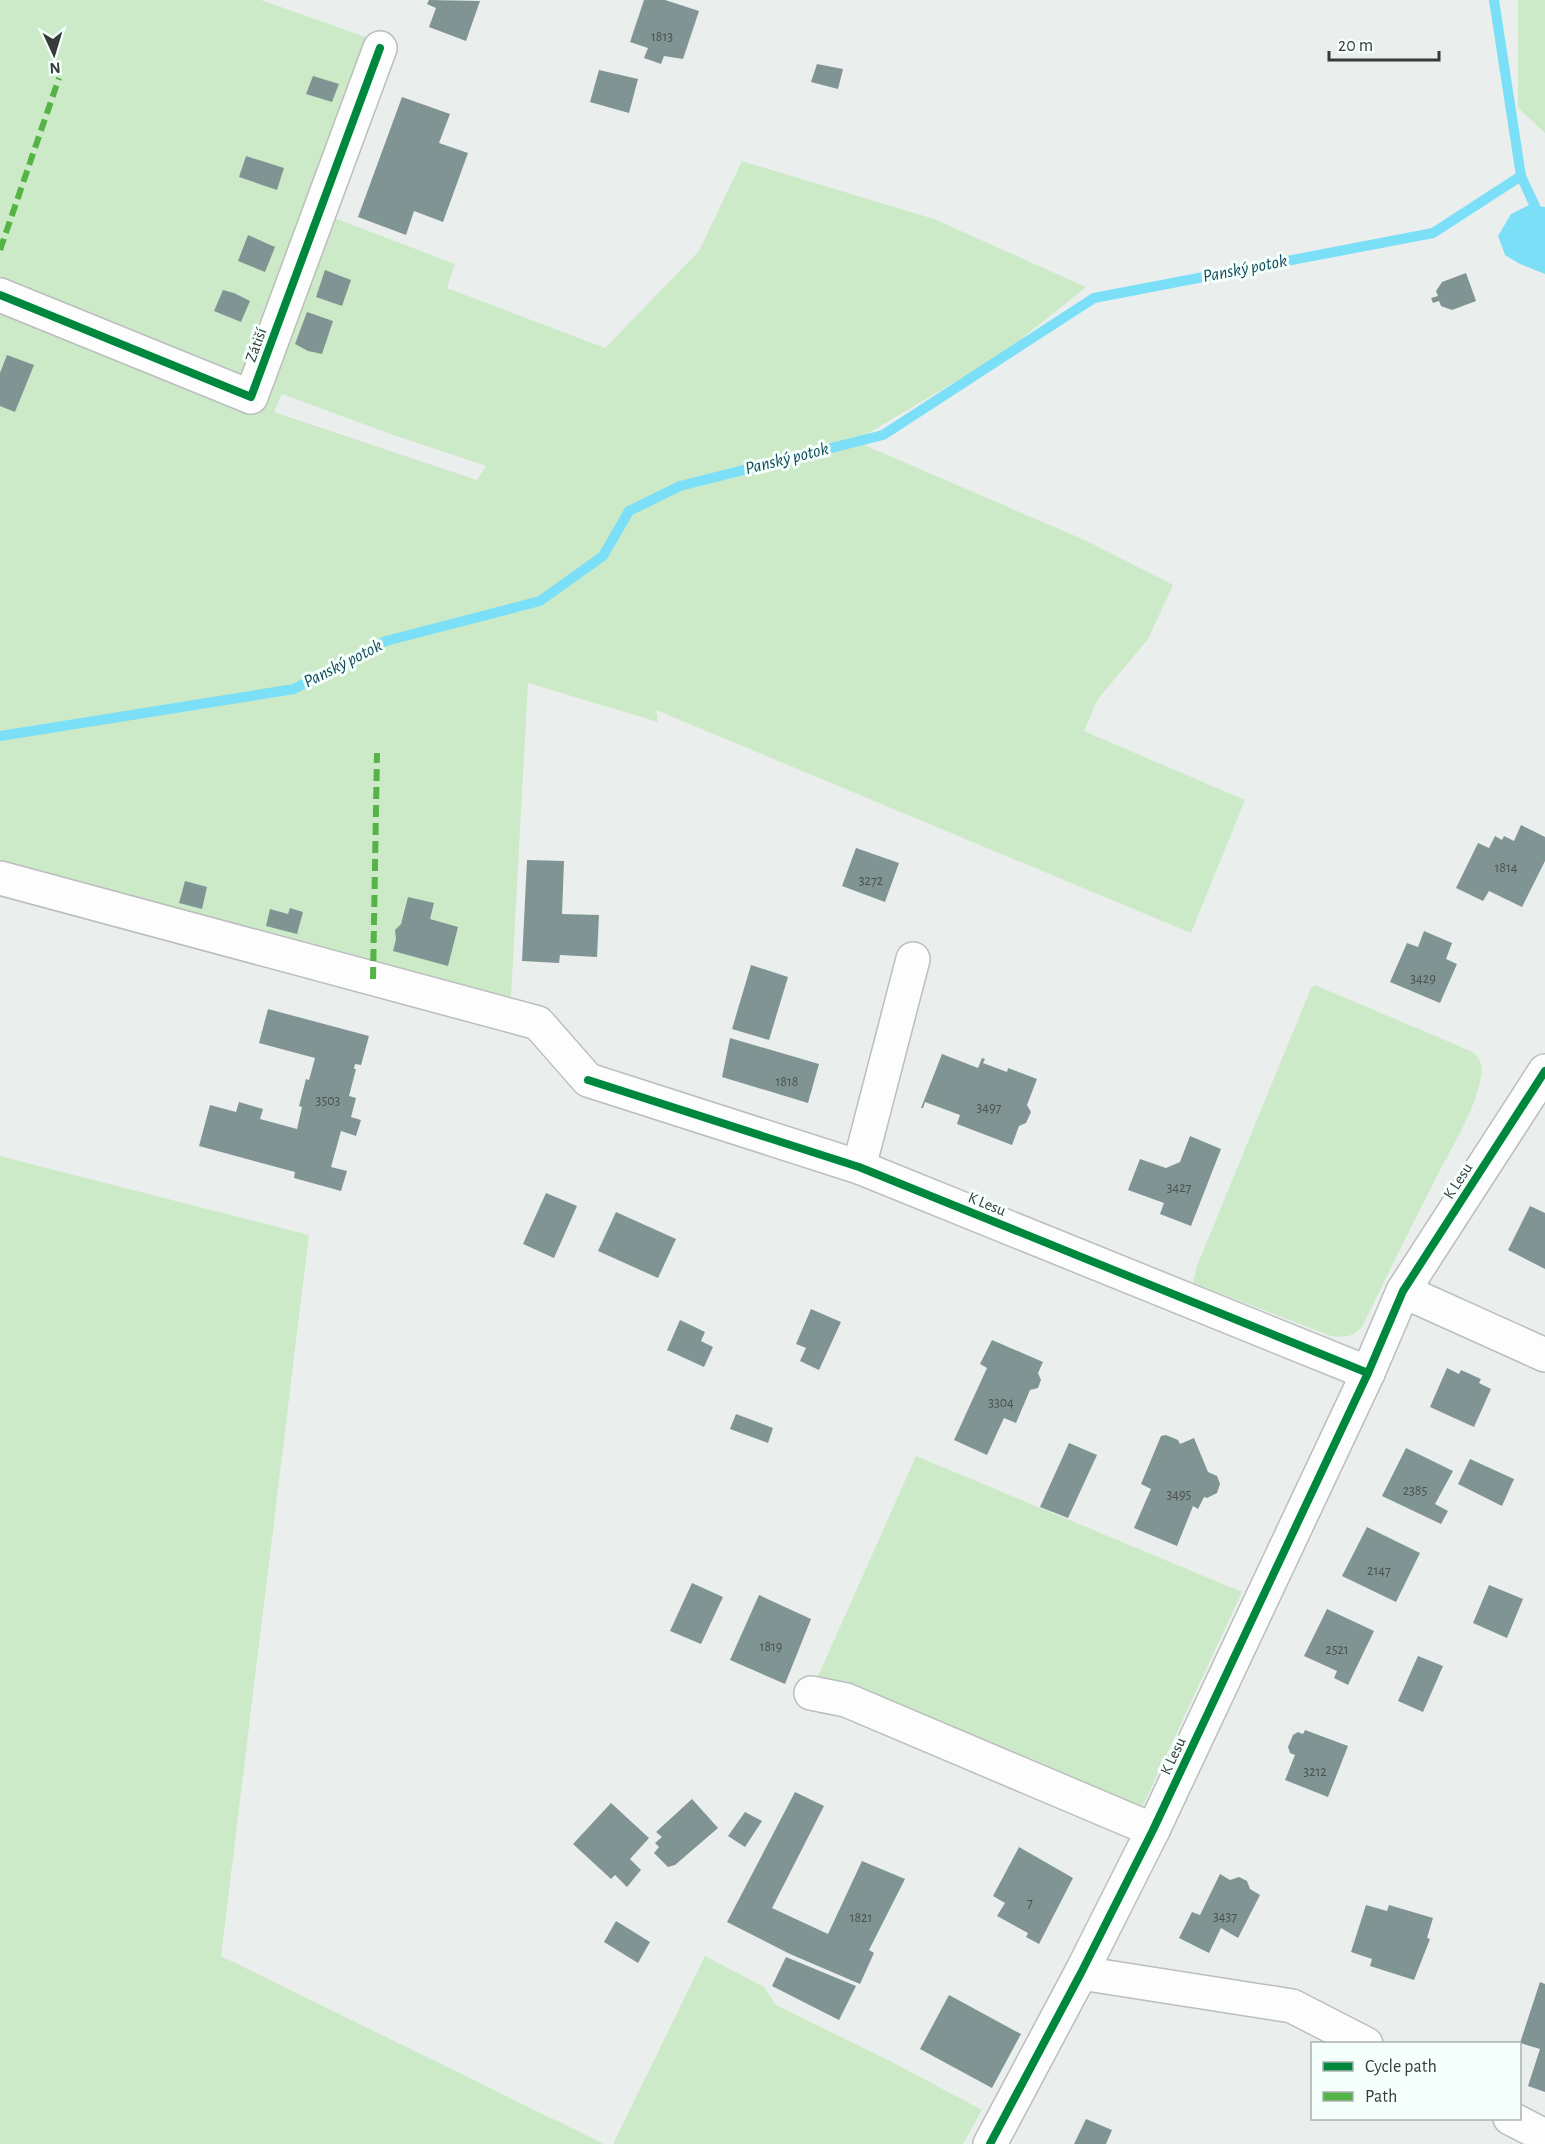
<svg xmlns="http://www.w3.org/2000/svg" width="1545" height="2144" font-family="'Alegreya Sans',sans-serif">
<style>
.green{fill:#cdeac8;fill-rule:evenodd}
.water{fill:#7bdff7}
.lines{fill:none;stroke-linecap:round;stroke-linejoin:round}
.stream{stroke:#7bdff7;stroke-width:10}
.building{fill:#819494}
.minor-casing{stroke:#babebd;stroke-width:36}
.minor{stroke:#fcfdfc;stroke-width:33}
.quiet{stroke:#56b346;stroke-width:6;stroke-dasharray:12 6;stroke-linecap:butt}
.cycleway-casing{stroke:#f5fffc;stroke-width:11}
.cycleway{stroke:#00873e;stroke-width:8}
.labels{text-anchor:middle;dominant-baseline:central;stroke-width:6;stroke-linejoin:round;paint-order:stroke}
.number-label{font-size:14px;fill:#4a5150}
.street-label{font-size:16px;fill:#373b3a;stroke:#f5fffc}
.water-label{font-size:18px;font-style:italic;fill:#0e4a59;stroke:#f5fffc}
</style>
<rect width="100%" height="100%" fill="#eaefee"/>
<g class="green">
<path d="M0 0H261L371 39 308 208 455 264 447 288 605 348 699 251 742 161 934 219 1086 287 1004 353 855 441 1087 541 1173 585 1148 639 1098 699 1084 731 1245 800 1191 933 656 710 658 722 528 683 511 997 0 866ZM282 394 393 435 486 466 477 480 274 412Z"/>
<path d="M1518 0H1545V133L1518 108Z"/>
<path d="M1315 985 1473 1052C1481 1059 1483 1066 1481 1077 1474 1114 1451 1148 1434 1182 1409 1230 1386 1278 1362 1327 1353 1337 1345 1338 1331 1336L1193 1283 1197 1266 1311 988Z"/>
<path d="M0 1156 309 1235 221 1956 604 2144H0Z"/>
<path d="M916 1456 1242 1592 1139 1814 815 1683Z"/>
<path d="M705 1956 764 1987 776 2005 892 2062 982 2110 963 2144H613Z"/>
</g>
<path class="water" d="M1529 205 1545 207V274L1520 264 1505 255 1498 236 1511 214Z"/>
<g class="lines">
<g class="stream">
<path d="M1494 0 1521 176"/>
<path d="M0 736 294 689 386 641 540 601 603 556 629 511 680 486 883 435 1094 298 1433 233 1521 176 1545 228"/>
</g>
</g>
<g class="building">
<path d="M429 0 480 1 466 41 429 27 436 8 427 4Z"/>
<path d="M644 0H665L699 11 683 59 664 56 661 64 644 58 648 48 630 42Z"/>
<path d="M817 64 843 69 838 89 811 82Z"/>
<path d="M599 70 638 79 629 113 590 102Z"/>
<path d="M313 76 339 84 332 102 306 94Z"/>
<path d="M402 97 450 114 439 143 468 153 443 222 414 211 406 235 358 217Z"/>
<path d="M246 156 284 168 277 190 239 177Z"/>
<path d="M248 235 275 247 265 272 238 261Z"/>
<path d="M325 270 351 280 342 306 316 297Z"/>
<path d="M1466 273 1476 301 1452 310 1441 306 1439 301 1433 303 1431 298 1438 296 1436 291 1442 282Z"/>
<path d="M223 290 234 293 250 301 241 322 214 311Z"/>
<path d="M307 312 333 321 322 354 308 351 295 344Z"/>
<path d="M7 355 34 365 15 412 0 406V373Z"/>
<path d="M1521 825 1545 837V861L1522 907 1489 891 1483 901 1456 888 1478 843 1489 848 1495 836 1502 840 1504 836 1514 841Z"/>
<path d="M856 848 899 863 885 902 842 886Z"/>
<path d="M527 860 564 861 562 914 599 915 597 957 560 955 559 963 522 961Z"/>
<path d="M185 881 207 887 202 909 179 903Z"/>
<path d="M408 897 434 903 430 919 458 927 448 966 393 951 396 939 395 930 401 924Z"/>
<path d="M290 908 303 912 297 934 266 926 270 909 288 914Z"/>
<path d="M1424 931 1452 943 1446 959 1457 964 1440 1003 1390 982 1407 943 1418 947Z"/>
<path d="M751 965 788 977 769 1040 732 1029Z"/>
<path d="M268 1009 369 1036 361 1065 355 1064 354 1069H356L349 1096 356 1098 351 1117 361 1120 356 1136 341 1131 331 1167 347 1171 341 1191 294 1178 295 1172 199 1146 210 1105 236 1112 239 1102 263 1109 260 1119 297 1129 302 1107 299 1106 306 1079 309 1080 315 1058 259 1043Z"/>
<path d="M730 1038 819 1064 808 1103 722 1077Z"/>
<path d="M942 1054 978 1068 982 1058 985 1059 983 1063 1007 1072 1008 1068 1037 1079 1027 1105 1031 1112 1026 1123 1019 1126 1012 1145 957 1124 960 1115 925 1102 923 1108H921Z"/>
<path d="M1190 1136 1221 1149 1191 1226 1160 1214 1164 1203 1128 1190 1140 1159 1166 1168 1180 1162Z"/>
<path d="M546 1193 577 1206 554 1258 523 1244Z"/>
<path d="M1530 1206 1545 1213V1269L1508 1250Z"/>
<path d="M616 1212 676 1239 658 1278 598 1251Z"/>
<path d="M811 1309 841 1322 819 1370 800 1361 806 1348 796 1344Z"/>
<path d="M680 1320 705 1332 701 1341 713 1347 704 1367 667 1350Z"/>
<path d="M992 1340 1043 1362 1038 1373 1041 1380 1038 1388 1030 1390 1016 1423 1004 1418 987 1455 954 1440 987 1368 980 1364Z"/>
<path d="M1447 1368 1459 1374 1461 1370 1481 1379 1479 1383 1491 1389 1474 1427 1430 1407Z"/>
<path d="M736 1414 773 1428 768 1443 730 1429Z"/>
<path d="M1166 1435 1178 1440 1180 1444 1194 1438 1208 1472 1217 1476 1220 1484 1217 1493 1207 1498 1204 1497 1198 1509 1193 1506 1177 1546 1134 1528 1151 1489 1141 1484 1161 1436Z"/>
<path d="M1069 1443 1097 1455 1068 1518 1040 1507Z"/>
<path d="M1406 1448 1453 1471 1435 1504 1448 1511 1441 1524 1382 1496Z"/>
<path d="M1470 1459 1514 1479 1502 1506 1458 1484Z"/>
<path d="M1367 1527 1420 1553 1396 1602 1342 1576Z"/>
<path d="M692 1583 723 1597 701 1644 670 1631Z"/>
<path d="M1489 1585 1523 1599 1507 1638 1473 1623Z"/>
<path d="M759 1595 811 1619 785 1684 730 1660Z"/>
<path d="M1327 1609 1374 1631 1348 1685 1334 1678 1337 1671 1304 1656Z"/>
<path d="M1418 1656 1443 1666 1423 1712 1398 1701Z"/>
<path d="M1305 1730 1348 1746 1328 1797 1285 1780 1295 1755 1290 1753 1288 1747 1293 1735 1298 1732 1303 1734Z"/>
<path d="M795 1792 824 1806 772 1908 828 1934 862 1861 905 1879 869 1950 874 1953 860 1984 790 1954 727 1922Z"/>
<path d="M692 1799 718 1828 675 1865 668 1867 654 1853 659 1847 655 1843 662 1837 656 1832Z"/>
<path d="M611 1803 649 1838 630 1859 641 1870 627 1887 615 1875 611 1879 573 1844Z"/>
<path d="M745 1812 762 1821 745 1847 728 1836Z"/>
<path d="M1019 1847 1073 1878 1039 1944 1026 1937 1028 1933 997 1916 1005 1903 993 1896Z"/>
<path d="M1220 1874 1230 1880 1239 1877 1247 1881 1250 1889 1260 1895 1238 1938 1221 1928 1209 1953 1179 1938 1192 1912 1200 1915Z"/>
<path d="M1366 1905 1387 1911 1389 1905 1433 1918 1427 1938 1430 1939 1414 1980 1370 1966 1372 1959 1351 1952Z"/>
<path d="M616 1921 650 1942 638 1963 604 1942Z"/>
<path d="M786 1957 856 1986 839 2020 772 1986Z"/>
<path d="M1540 1982 1545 1984V2092L1528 2086 1540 2049 1520 2043Z"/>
<path d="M949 1995 1021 2034 992 2088 920 2049Z"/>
<path d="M1086 2119 1112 2130 1106 2144H1074Z"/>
</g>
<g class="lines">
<g class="minor-casing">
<g id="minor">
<path d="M0 295 251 397 380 48"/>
<path d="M0 878 538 1023 588 1080 859 1167 1368 1373"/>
<path d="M859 1167 913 959"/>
<path d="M1403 1291 1545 1355"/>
<path d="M811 1693 846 1700 1153 1830"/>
<path d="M1081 1973 1292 2006 1366 2044"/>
<path d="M1510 2118 1545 2136"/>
<path d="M990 2144 1081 1973 1153 1830 1368 1373 1403 1291 1545 1071"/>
</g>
</g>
<use href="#minor" class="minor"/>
<g class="quiet">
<path d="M0 250 59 78"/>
<path d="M373 979 377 753"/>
</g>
<g class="cycleway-casing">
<g id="cycleway">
<path d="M0 295 251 397 380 48"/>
<path d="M588 1080 859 1167 1368 1373"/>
<path d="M990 2144 1081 1973 1153 1830 1368 1373 1403 1291 1545 1071"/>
</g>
</g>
<use href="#cycleway" class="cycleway"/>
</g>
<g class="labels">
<g class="number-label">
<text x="662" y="37">1813</text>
<text x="1506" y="868">1814</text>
<text x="871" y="881">3272</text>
<text x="1423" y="979">3429</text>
<text x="787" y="1082">1818</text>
<text x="328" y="1101">3503</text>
<text x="989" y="1108">3497</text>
<text x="1179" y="1188">3427</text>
<text x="1001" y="1403">3304</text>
<text x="1415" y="1491">2385</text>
<text x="1179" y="1495">3495</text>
<text x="1379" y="1571">2147</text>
<text x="771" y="1647">1819</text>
<text x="1337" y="1650">2521</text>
<text x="1315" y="1772">3212</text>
<text x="1030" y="1903">7</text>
<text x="1225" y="1917">3437</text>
<text x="861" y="1918">1821</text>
</g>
<g class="street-label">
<text transform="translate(256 345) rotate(-70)">Zátiší</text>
<text transform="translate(1458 1181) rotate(-57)">K Lesu</text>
<text transform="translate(987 1204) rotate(22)">K Lesu</text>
<text transform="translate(1173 1756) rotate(-65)">K Lesu</text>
</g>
<g class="water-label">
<text transform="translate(1245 269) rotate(-11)">Panský potok</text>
<text transform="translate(787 459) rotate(-14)">Panský potok</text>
<text transform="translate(343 664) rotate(-27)">Panský potok</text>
</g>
</g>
<rect x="1311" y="2042" width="210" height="78" fill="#f5fffc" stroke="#a9b1ae" stroke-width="1.5"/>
<rect x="1323" y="2062" width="30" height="9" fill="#00873e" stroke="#a9b1ae" stroke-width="1.5"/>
<text x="1365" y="2072" font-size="18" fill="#373b3a">Cycle path</text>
<rect x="1323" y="2092" width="30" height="9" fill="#56b346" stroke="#a9b1ae" stroke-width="1.5"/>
<text x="1365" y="2102" font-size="18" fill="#373b3a">Path</text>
<g transform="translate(54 54) rotate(176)" stroke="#f5fffc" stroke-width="4.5" paint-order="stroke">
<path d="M0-4.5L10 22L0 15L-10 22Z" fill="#373b3a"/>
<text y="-9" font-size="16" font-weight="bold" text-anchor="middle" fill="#373b3a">N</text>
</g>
<path d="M1329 51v9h110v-9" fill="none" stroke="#373b3a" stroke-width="3"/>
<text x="1338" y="51" font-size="18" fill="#373b3a" stroke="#f5fffc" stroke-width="4.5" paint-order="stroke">20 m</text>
</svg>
